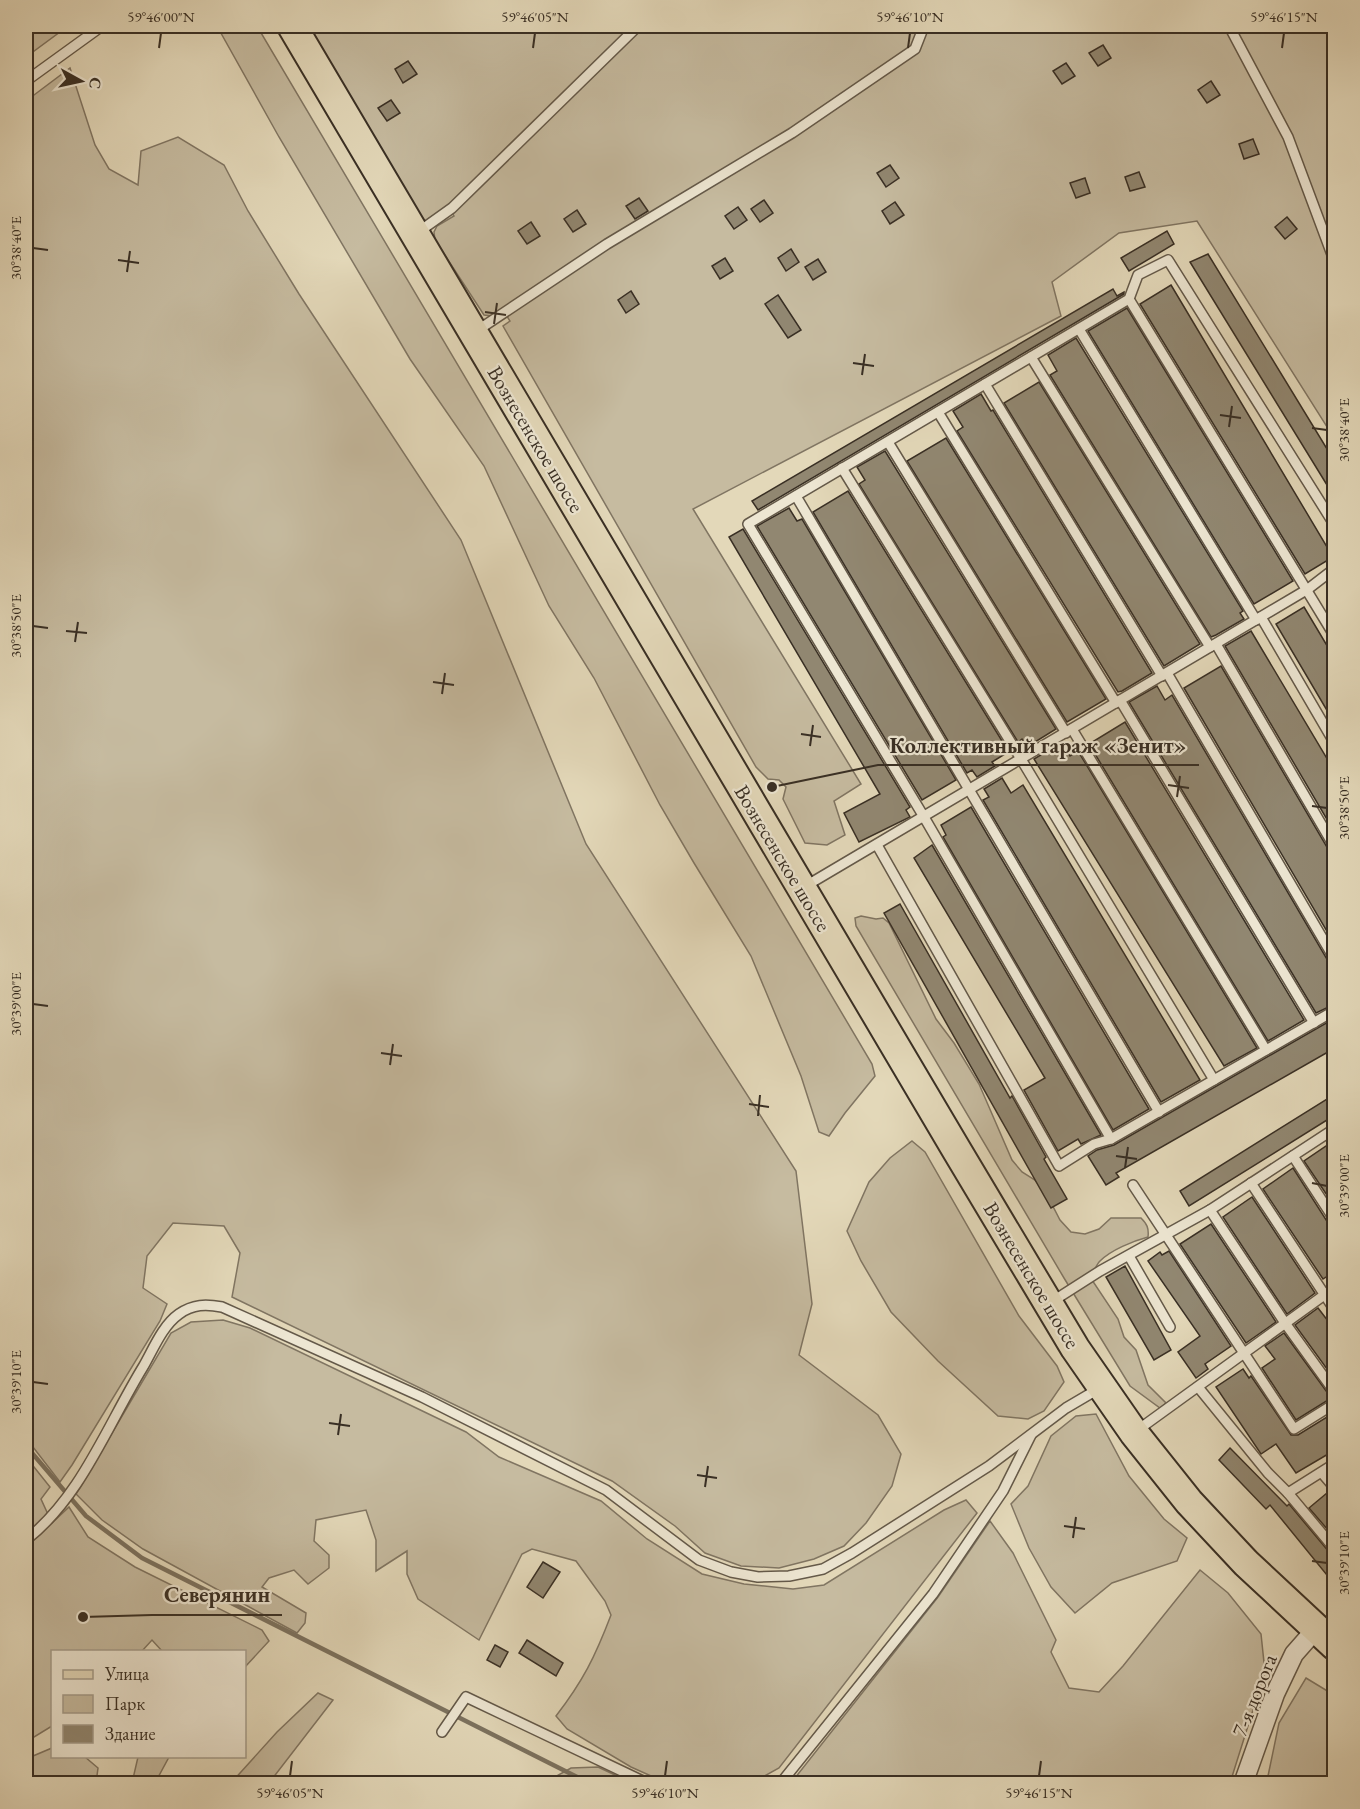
<svg xmlns="http://www.w3.org/2000/svg" width="1360" height="1809" font-family="'EB Garamond',serif">
<style>
.green{fill:#c6bba0;stroke:#807562;stroke-width:1.5}
.lines{fill:none;stroke-linecap:round;stroke-linejoin:round}
.stream{stroke:#7c725f;stroke-width:4.5}
.building{fill:#918771;stroke:#392f24;stroke-width:1.5}
.service-casing{stroke:#645949;stroke-width:12}
.minor-casing{stroke:#645949;stroke-width:21}
.primary-casing{stroke:#392f24;stroke-width:32}
.service{stroke:#ede6d2;stroke-width:9}
.minor{stroke:#ede6d2;stroke-width:18}
.primary{stroke:#e3d8b9;stroke-width:28}
.ticks{fill:none;stroke:#392f24;stroke-width:2}
.labels{text-anchor:middle;dominant-baseline:central;stroke-width:4.5;stroke-linejoin:round;paint-order:stroke}
.street-label{font-size:21px;fill:#392f24;stroke:#ede6d2}
.leader{fill:none;stroke:#392f24;stroke-width:2}
.callout-dot{fill:#392f24;stroke:#ede6d2;stroke-width:2}
.callout-label{font-size:22px;text-anchor:middle;font-weight:bold;fill:#392f24;stroke:#ede6d2;stroke-width:4.5;stroke-linejoin:round;paint-order:stroke}
.neatline{fill:none;stroke:#392f24;stroke-width:2}
.ticks-label{font-size:15px;text-anchor:middle;fill:#392f24}
</style>
<rect width="100%" height="100%" fill="#e3d8b9"/>
<filter id="stains"><feTurbulence type="fractalNoise" baseFrequency=".00333" numOctaves="4"/><feColorMatrix values="0 0 0 0 .2 0 0 0 0 .09 0 0 0 0 .02 0 0 0 .5 -.17"/></filter>
<radialGradient id="worn" r=".72"><stop offset=".6" stop-color="#630" stop-opacity="0"/><stop offset="1" stop-color="#630" stop-opacity=".3"/></radialGradient>
<g class="green">
<path d="M26 26H68L26 57Z"/>
<path d="M217 26H257L872 1064 875 1076 845 1113 829 1136 819 1132 801 1076 751 956 694 863 660 805 594 678 549 606 484 466 410 359 279 137Z"/>
<path d="M304 26H1334V438L1197 221 1119 233 1052 282 1061 316 693 509 861 784 834 801 845 835 827 845 805 843 783 799 786 787 779 780 768 779 756 767 503 326 510 321 503 310 492 316 484 315 435 240 434 232 437 226 454 216 448 206 422 223Z"/>
<path d="M70 68 95 145 109 169 138 185 141 151 178 137 224 165 248 211 299 294 461 540 586 844 796 1171 812 1304 799 1355 878 1415 901 1454 892 1486 866 1523 844 1546 814 1559 779 1568 741 1566 705 1553 675 1526 612 1481 232 1297 240 1253 224 1226 173 1223 147 1256 143 1288 167 1304 160 1321 72 1465 60 1482 26 1438V101Z"/>
<path d="M861 916 876 919 883 918 889 923 936 1019 954 1043 979 1084 1012 1160 1022 1172 1035 1180 1045 1191 1060 1220 1071 1232 1085 1234 1099 1229 1111 1218H1141C1147 1224 1149 1228 1148 1237 1133 1241 1111 1250 1100 1261 1096 1265 1094 1272 1090 1277L1118 1319 1124 1337 1136 1350 1148 1385 1166 1403 1160 1408 1130 1386 1064 1278 856 926 855 918Z"/>
<path d="M912 1141 925 1152 1019 1316 1057 1366 1064 1382 1044 1411 1028 1419 998 1416 938 1361 891 1312 861 1261 847 1231 869 1182 890 1158Z"/>
<path d="M223 1320 250 1328 466 1432 499 1457 601 1501 647 1539 702 1574 744 1584 793 1589 824 1585 944 1510 966 1500 977 1513 779 1768 752 1783 669 1784 631 1767 567 1729 556 1716C583 1681 595 1657 611 1615L605 1601 576 1561 532 1549 522 1554 479 1640 418 1599 407 1574V1551L376 1571V1540L366 1510 316 1520 314 1541 329 1555V1568L308 1584 294 1570 269 1578 262 1587 306 1613 305 1623 297 1633 143 1549 102 1520 76 1494 171 1333 191 1322Z"/>
<path d="M1096 1414 1129 1476 1164 1519 1187 1538 1177 1561 1112 1583 1075 1613 1051 1587 1029 1548 1011 1504 1028 1486 1051 1436 1076 1416Z"/>
<path d="M26 1457 50 1487 41 1499 52 1523 69 1507 88 1537 135 1567 262 1630 269 1641 245 1667 244 1652 162 1651 152 1640 142 1651 52 1652V1726L26 1742Z"/>
<path d="M990 1521 1013 1553 1056 1640 1051 1652 1069 1688 1099 1692 1123 1666 1200 1570 1228 1593 1261 1634 1265 1672 1230 1783H791L938 1597Z"/>
<path d="M1306 1678 1334 1695V1783H1265L1268 1776 1279 1723Z"/>
<path d="M318 1693 333 1700 269 1783H231L277 1732Z"/>
<path d="M52 1748V1756L85 1757 98 1768 96 1783H26V1761L33 1756Z"/>
<path d="M138 1757H169L155 1783H132Z"/>
<path d="M598 1767 632 1783H544L571 1768Z"/>
</g>
<g class="lines">
<path class="stream" d="M26 1446 86 1516 142 1558 591 1784"/>
</g>
<g class="building">
<path d="M1103 45 1111 58 1098 66 1089 53Z"/>
<path d="M408 61 417 74 403 83 395 69Z"/>
<path d="M1066 63 1075 76 1062 84 1053 71Z"/>
<path d="M1211 81 1220 95 1207 103 1198 90Z"/>
<path d="M391 100 400 113 387 121 378 108Z"/>
<path d="M1253 139 1259 154 1244 159 1239 144Z"/>
<path d="M890 165 899 178 886 187 877 173Z"/>
<path d="M1139 172 1145 187 1130 191 1125 177Z"/>
<path d="M1085 178 1090 193 1076 198 1070 183Z"/>
<path d="M639 198 648 211 635 219 626 206Z"/>
<path d="M764 200 773 213 760 222 751 209Z"/>
<path d="M895 202 904 215 890 224 882 211Z"/>
<path d="M738 207 747 220 734 229 725 216Z"/>
<path d="M577 210 586 224 573 232 564 219Z"/>
<path d="M1287 217 1297 229 1285 239 1275 227Z"/>
<path d="M531 222 540 236 527 244 518 231Z"/>
<path d="M1167 231 1174 244 1129 271 1121 258Z"/>
<path d="M791 249 799 262 786 271 778 258Z"/>
<path d="M1208 254 1335 462V498L1190 262Z"/>
<path d="M725 258 733 271 720 279 712 266Z"/>
<path d="M818 259 826 272 813 280 805 267Z"/>
<path d="M1171 285 1333 557 1305 574 1140 304Z"/>
<path d="M1113 289 1117 296 1124 292V294L758 510 752 501Z"/>
<path d="M631 291 639 304 626 313 618 300Z"/>
<path d="M778 295 801 330 788 338 765 304Z"/>
<path d="M1127 308 1293 581 1254 604 1088 331Z"/>
<path d="M1076 338 1243 611 1240 613 1244 619 1216 635 1211 637 1050 375 1057 371 1048 355Z"/>
<path d="M1039 382 1200 644 1164 666 1004 403Z"/>
<path d="M981 394 991 411 993 410 1152 673 1122 691 1118 692 957 431 963 427 953 411Z"/>
<path d="M946 438 1106 699 1067 722 907 461Z"/>
<path d="M885 451 1056 729 1027 747 1022 739 1018 742 859 484 865 480 857 467Z"/>
<path d="M848 491 1007 749 1003 751 1005 754 992 762 995 766 977 777 972 770 967 773 813 512Z"/>
<path d="M789 508 797 521 802 519 956 780 922 800 757 526Z"/>
<path d="M743 529 910 807 906 810 910 817 859 842 844 813 880 794 729 537Z"/>
<path d="M1304 607 1335 659V724L1276 624Z"/>
<path d="M1251 631 1335 772V833L1225 646Z"/>
<path d="M1221 666 1328 849 1335 853V945L1184 688Z"/>
<path d="M1157 686 1165 700 1172 695 1328 961 1335 965V1004L1316 1013 1129 702Z"/>
<path d="M1125 722 1304 1020 1268 1041 1089 744Z"/>
<path d="M1062 742 1070 756 1078 751 1257 1048 1224 1066 1034 759Z"/>
<path d="M1002 778 1011 793 1023 785 1200 1080 1161 1102 983 800 989 797 984 789Z"/>
<path d="M971 807 1149 1109 1113 1130 943 837 946 835 941 825Z"/>
<path d="M932 845 1101 1135 1081 1144 1078 1139 1058 1151 1024 1090 1045 1078 914 858Z"/>
<path d="M900 904 1010 1098 1012 1096 1046 1157 1044 1159 1067 1199 1051 1208 884 913Z"/>
<path d="M1335 1018V1048L1116 1173 1119 1177 1106 1185 1088 1156 1097 1150 1114 1145Z"/>
<path d="M1335 1094V1115L1189 1206 1180 1191Z"/>
<path d="M1335 1140V1207L1304 1161Z"/>
<path d="M1293 1168 1328 1223 1335 1226V1271L1323 1279 1263 1189Z"/>
<path d="M1252 1197 1315 1293 1287 1314 1223 1217Z"/>
<path d="M1211 1224 1276 1322 1246 1343 1180 1244Z"/>
<path d="M1169 1251 1231 1346 1205 1364 1208 1369 1196 1378 1178 1352 1200 1336 1148 1261 1160 1252 1162 1255Z"/>
<path d="M1125 1266 1171 1350 1154 1360 1106 1277Z"/>
<path d="M1318 1308 1335 1330V1380L1295 1325Z"/>
<path d="M1284 1333 1329 1395 1333 1397 1296 1420 1262 1368 1275 1359 1265 1346Z"/>
<path d="M1243 1369 1249 1378 1251 1376 1291 1435H1298L1335 1412V1450L1296 1473 1276 1444 1261 1454 1216 1387Z"/>
<path d="M1230 1448 1287 1506 1289 1504 1329 1552 1335 1555V1585L1270 1505 1266 1509 1219 1460Z"/>
<path d="M1327 1493 1335 1502V1538L1309 1508Z"/>
<path d="M543 1562 560 1572 543 1598 527 1587Z"/>
<path d="M527 1640 563 1663 556 1676 519 1653Z"/>
<path d="M495 1645 508 1652 500 1667 487 1660Z"/>
</g>
<g class="lines">
<g class="service-casing">
<g id="service">
<path d="M1229 26 1288 137 1334 260"/>
<path d="M26 81 102 26"/>
<path d="M417 233 452 208 638 26"/>
<path d="M1129 299 1334 635"/>
<path d="M1079 329 1256 620"/>
<path d="M475 332 607 244 792 133 915 49 924 26"/>
<path d="M1031 357 1210 647"/>
<path d="M985 384 1162 676"/>
<path d="M938 412 1116 703"/>
<path d="M888 442 1066 733"/>
<path d="M842 468 1021 759 1214 1080"/>
<path d="M796 496 1159 1112"/>
<path d="M1261 617 1334 742"/>
<path d="M1216 644 1334 846"/>
<path d="M1167 673 1334 958"/>
<path d="M1120 700 1314 1023"/>
<path d="M1072 729 1266 1050"/>
<path d="M877 845 1059 1166 1094 1144 1111 1139 1334 1011"/>
<path d="M804 887 1308 589 1334 569"/>
<path d="M1111 1139 924 817 748 524 1129 299 1138 275 1168 260 1334 524"/>
<path d="M1293 1156 1334 1219"/>
<path d="M1251 1183 1334 1309"/>
<path d="M1133 1185 1294 1429 1334 1404"/>
<path d="M1210 1210 1285 1323 1334 1391"/>
<path d="M1129 1256 1170 1327"/>
<path d="M1053 1301 1100 1271 1210 1210 1334 1129"/>
<path d="M1198 1387 1268 1473 1288 1493 1334 1548"/>
<path d="M1135 1432 1334 1288"/>
<path d="M1322 1473 1334 1487"/>
<path d="M1288 1493 1334 1464"/>
<path d="M26 1540C81 1497 107 1426 143 1367 153 1350 162 1326 179 1314 193 1304 206 1304 222 1307L422 1397 606 1490 699 1560 731 1572 758 1577 789 1576 823 1569 852 1553 989 1466 1066 1408 1100 1388"/>
<path d="M442 1732 466 1697 649 1784"/>
<path d="M780 1784 933 1594 1003 1491 1031 1435"/>
</g>
</g>
<g class="minor-casing">
<path id="minor" d="M1243 1784 1275 1694 1294 1654 1316 1629"/>
</g>
<g class="primary-casing">
<path id="primary" d="M292 26 956 1149 1075 1348 1134 1433 1189 1502 1246 1563 1334 1645"/>
</g>
<use href="#service" class="service"/>
<use href="#minor" class="minor"/>
<use href="#primary" class="primary"/>
</g>
<path class="ticks" d="M159 48 161 33M533 48 535 33M908 48 910 33M1282 48 1284 33M33 248 48 250M118 260 139 263M127 272 130 251M485 312 506 315M494 324 497 303M853 363 874 366M862 375 865 354M1220 415 1241 418M1229 427 1232 406M1312 428 1327 430M33 626 48 628M66 631 87 633M75 642 78 622M433 682 454 685M442 694 445 673M801 734 821 737M810 746 813 725M1168 785 1189 788M1177 797 1180 776M1312 806 1327 808M33 1004 48 1006M381 1053 402 1056M390 1065 393 1044M749 1104 769 1107M758 1116 760 1095M1116 1156 1137 1159M1125 1168 1128 1147M1312 1183 1327 1186M33 1382 48 1384M329 1423 350 1426M338 1435 341 1414M697 1475 717 1478M705 1487 708 1466M1064 1526 1085 1529M1073 1538 1076 1517M1312 1561 1327 1563M290 1776 292 1761M665 1776 667 1761M1039 1776 1041 1761"/>
<g class="labels">
<g class="street-label">
<text transform="translate(536 439) rotate(59)">Вознесенское шоссе</text>
<text transform="translate(783 858) rotate(59)">Вознесенское шоссе</text>
<text transform="translate(1032 1275) rotate(59)">Вознесенское шоссе</text>
<text transform="translate(1254 1695) rotate(-68)">7-я дорога</text>
</g>
</g>
<path class="leader" d="M772 787L878 765H1199M83 1617L152 1615H282"/>
<g class="callout-dot">
<circle cx="772" cy="787" r="6"/>
<circle cx="83" cy="1617" r="6"/>
</g>
<g class="callout-label">
<text x="1038" y="753">Коллективный гараж «Зенит»</text>
<text x="217" y="1602">Северянин</text>
</g>
<rect width="1360" height="1809" fill="none" stroke="#e3d8b9" stroke-width="66"/>
<rect x="51" y="1650" width="195" height="108" fill="#ede6d2" stroke="#a59d8c" stroke-width="1.5"/>
<rect x="63" y="1670" width="30" height="9" fill="#e3d8b9" stroke="#a59d8c" stroke-width="1.5"/>
<text x="105" y="1680" font-size="18" fill="#392f24">Улица</text>
<rect x="63" y="1695" width="30" height="18" fill="#c6bba0" stroke="#a59d8c" stroke-width="1.5"/>
<text x="105" y="1710" font-size="18" fill="#392f24">Парк</text>
<rect x="63" y="1725" width="30" height="18" fill="#918771" stroke="#a59d8c" stroke-width="1.5"/>
<text x="105" y="1740" font-size="18" fill="#392f24">Здание</text>
<g transform="translate(81 81) rotate(98)" stroke="#ede6d2" stroke-width="4.5" paint-order="stroke">
<path d="M0-4.5L10 22L0 15L-10 22Z" fill="#392f24"/>
<text y="-9" font-size="16" font-weight="bold" text-anchor="middle" fill="#392f24">С</text>
</g>
<rect x="33" y="33" width="1294" height="1743" class="neatline"/>
<g class="ticks-label">
<text x="161" y="22">59°46'00"N</text>
<text x="535" y="22">59°46'05"N</text>
<text x="910" y="22">59°46'10"N</text>
<text x="1284" y="22">59°46'15"N</text>
<text transform="translate(16 248) rotate(-90)" y="5">30°38'40"E</text>
<text transform="translate(1344 430) rotate(-90)" y="5">30°38'40"E</text>
<text transform="translate(16 626) rotate(-90)" y="5">30°38'50"E</text>
<text transform="translate(1344 808) rotate(-90)" y="5">30°38'50"E</text>
<text transform="translate(16 1004) rotate(-90)" y="5">30°39'00"E</text>
<text transform="translate(1344 1186) rotate(-90)" y="5">30°39'00"E</text>
<text transform="translate(16 1382) rotate(-90)" y="5">30°39'10"E</text>
<text transform="translate(1344 1563) rotate(-90)" y="5">30°39'10"E</text>
<text x="290" y="1798">59°46'05"N</text>
<text x="665" y="1798">59°46'10"N</text>
<text x="1039" y="1798">59°46'15"N</text>
</g>
<rect width="100%" height="100%" filter="url(#stains)"/>
<rect width="100%" height="100%" fill="url(#worn)"/>
</svg>
